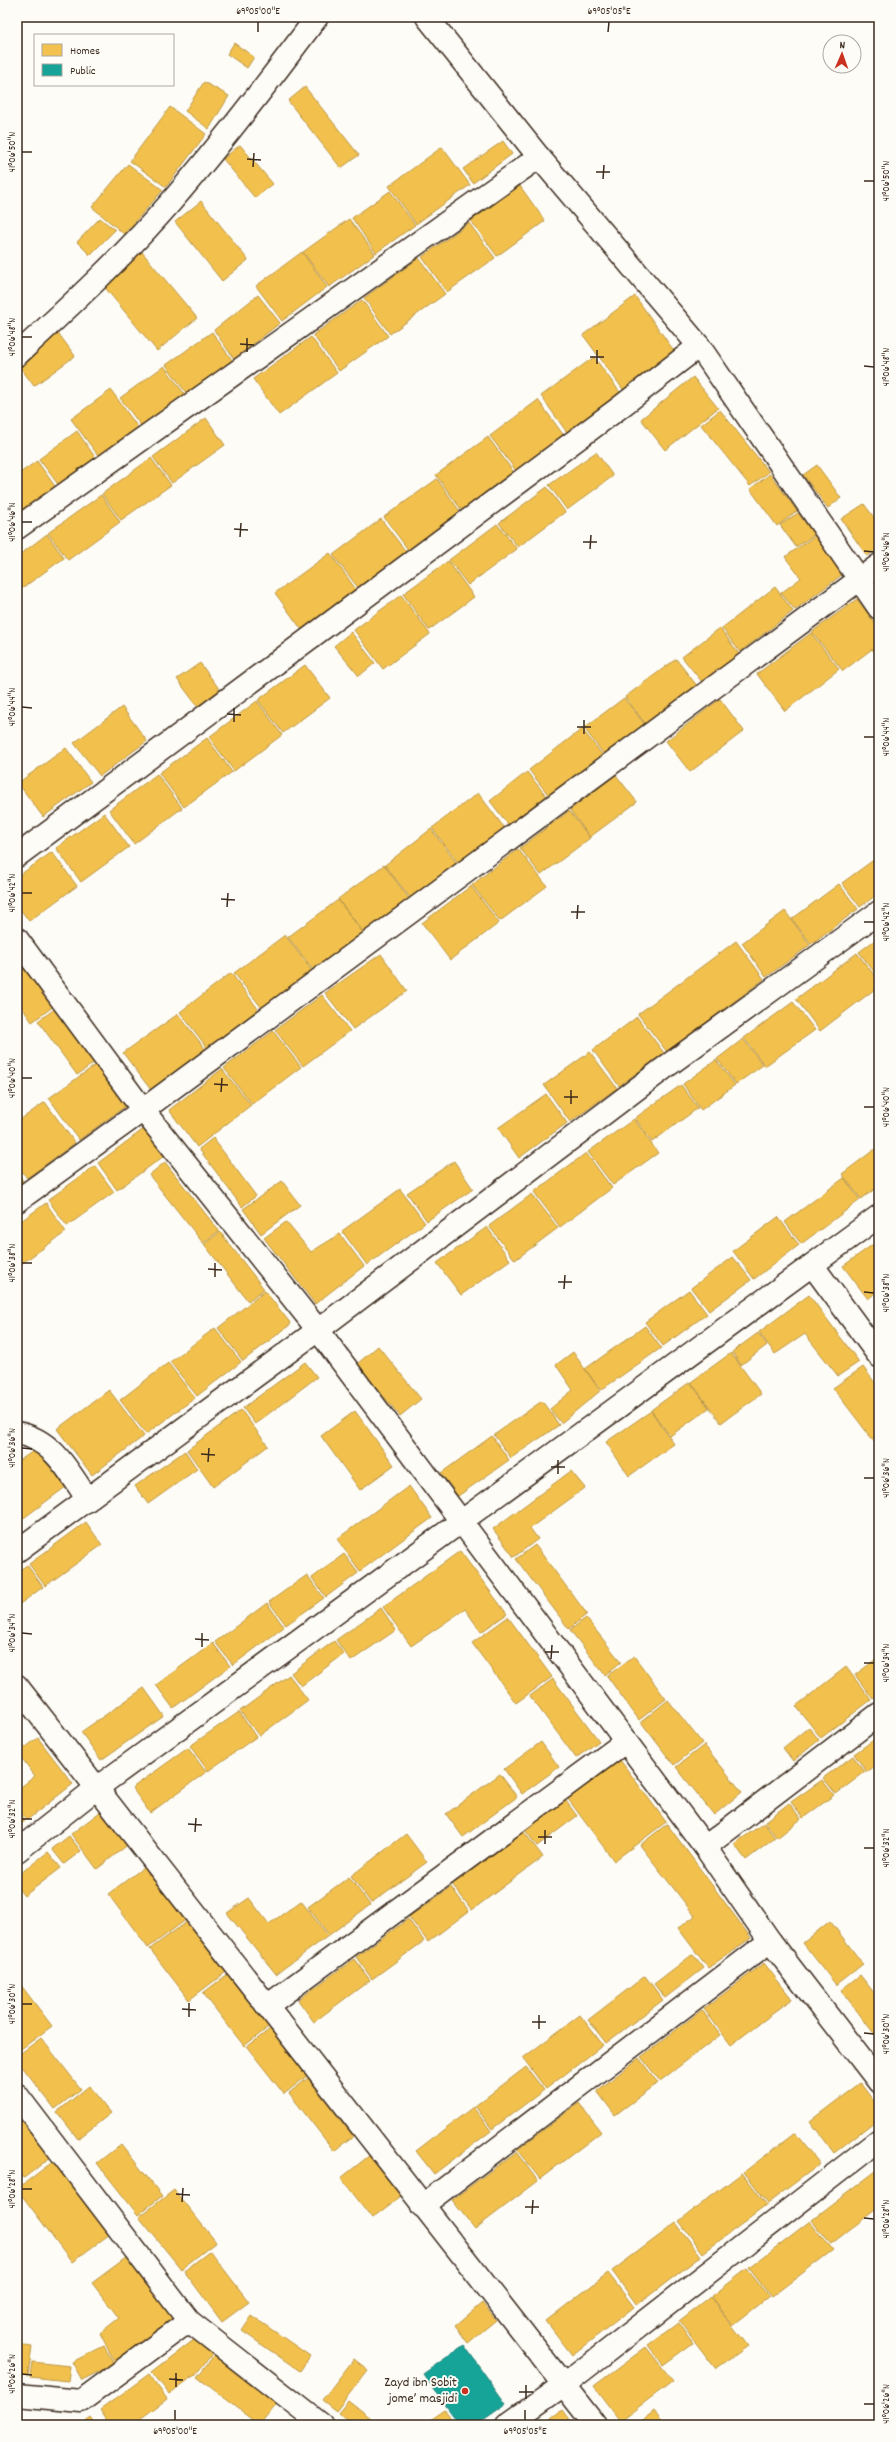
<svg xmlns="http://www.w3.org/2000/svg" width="896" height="2442" font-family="Dekko,sans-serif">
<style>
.homes{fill:#f2c14e;stroke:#bb9440}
.public{fill:#17a398;stroke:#227f73}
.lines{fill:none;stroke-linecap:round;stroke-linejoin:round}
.street-casing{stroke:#3b2a1e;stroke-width:25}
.street{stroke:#fdfcf7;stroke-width:22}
.ticks{fill:none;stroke:#3b2a1e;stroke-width:1.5}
.poi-dot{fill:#c8321e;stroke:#fdfcf7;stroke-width:1.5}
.labels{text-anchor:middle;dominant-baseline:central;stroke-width:4;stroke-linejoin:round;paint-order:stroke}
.poi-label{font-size:14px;fill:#3b2a1e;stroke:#fdfcf7;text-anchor:end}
.neatline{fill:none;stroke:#3b2a1e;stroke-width:1.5}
.ticks-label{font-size:10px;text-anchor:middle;fill:#3b2a1e}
</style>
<rect width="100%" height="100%" fill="#fdfcf7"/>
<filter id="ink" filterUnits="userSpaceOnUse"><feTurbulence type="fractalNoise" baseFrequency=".025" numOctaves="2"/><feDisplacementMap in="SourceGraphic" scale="8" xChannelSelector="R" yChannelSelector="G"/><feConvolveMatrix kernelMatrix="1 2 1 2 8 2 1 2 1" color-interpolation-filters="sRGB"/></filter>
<g filter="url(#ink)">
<g class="homes">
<path d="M234 43 254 57 247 68 227 54Z"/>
<path d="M204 82 229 96 209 129 185 111Z"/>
<path d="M305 87 359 155 341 168 288 101Z"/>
<path d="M170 107 206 134 166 187 130 161Z"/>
<path d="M503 141 512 154 473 183 463 169Z"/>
<path d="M240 145 273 184 255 198 223 159Z"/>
<path d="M442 147 470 185 416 224 389 186Z"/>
<path d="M128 164 163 190 124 234 92 207Z"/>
<path d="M520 186 545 221 497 256 471 221Z"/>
<path d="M390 191 415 225 376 253 352 218Z"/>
<path d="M201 201 248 260 222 281 175 222Z"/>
<path d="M100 218 115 230 90 255 77 242Z"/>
<path d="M349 219 375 254 329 287 303 252Z"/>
<path d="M469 223 495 258 447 292 422 257Z"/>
<path d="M142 252 197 318 157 351 102 284Z"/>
<path d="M302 252 327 287 282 321 256 286Z"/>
<path d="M419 258 445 294 390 334 364 298Z"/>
<path d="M258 295 280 323 234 359 214 330Z"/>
<path d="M635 296 677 355 625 392 583 335Z"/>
<path d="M362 300 388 336 339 371 313 335Z"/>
<path d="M56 330 75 356 34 386 17 363Z"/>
<path d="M212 332 232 360 187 394 166 365Z"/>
<path d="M311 337 337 373 279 415 253 379Z"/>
<path d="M594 357 622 395 568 434 541 396Z"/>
<path d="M164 366 186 396 142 427 120 398Z"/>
<path d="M693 377 718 408 665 450 641 419Z"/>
<path d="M111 390 139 429 100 458 71 419Z"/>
<path d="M538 400 565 437 517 472 490 436Z"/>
<path d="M720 410 769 472 750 486 701 425Z"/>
<path d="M206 418 225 445 172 483 153 457Z"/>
<path d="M77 431 97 460 60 487 39 459Z"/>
<path d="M488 437 515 474 463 512 436 475Z"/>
<path d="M596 452 613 476 567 510 549 485Z"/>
<path d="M151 458 171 485 121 520 102 494Z"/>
<path d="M37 461 57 489 17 517V475Z"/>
<path d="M817 465 841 498 828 508 803 475Z"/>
<path d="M770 474 797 511 777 526 750 489Z"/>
<path d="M437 479 461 513 409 551 384 517Z"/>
<path d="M547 487 565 512 518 547 499 523Z"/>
<path d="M101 495 120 522 68 560 48 533Z"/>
<path d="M864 504 879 524V548L867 556 841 519Z"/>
<path d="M798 513 814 535 796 547 780 525Z"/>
<path d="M381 519 407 553 359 589 333 555Z"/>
<path d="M497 524 517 549 468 585 449 560Z"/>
<path d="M47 534 64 558 17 592V557Z"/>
<path d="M815 536 843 574 795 610 781 593 801 578 785 557Z"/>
<path d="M330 553 357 591 302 630 275 593Z"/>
<path d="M448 561 474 597 429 630 403 594Z"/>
<path d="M775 587 793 611 740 652 722 628Z"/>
<path d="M401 595 430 634 383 669 354 630Z"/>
<path d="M857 599 879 629V658L872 649 843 671 812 632Z"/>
<path d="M720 628 739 654 702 682 682 657Z"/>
<path d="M351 632 375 663 359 676 334 646Z"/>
<path d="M811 633 839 669 785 711 757 674Z"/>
<path d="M676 659 698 687 647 726 625 697Z"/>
<path d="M200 663 220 690 198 707 177 679Z"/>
<path d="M305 665 330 698 283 733 258 700Z"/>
<path d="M624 698 646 726 605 756 584 728Z"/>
<path d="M720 699 744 731 690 772 666 741Z"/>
<path d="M257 701 282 735 234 771 209 737Z"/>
<path d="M122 707 147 741 100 776 74 743Z"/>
<path d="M582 729 604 757 550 797 529 770Z"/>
<path d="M207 738 232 772 184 807 159 773Z"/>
<path d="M66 748 91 782 43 817 18 783Z"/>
<path d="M527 772 548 798 510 827 490 801Z"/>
<path d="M157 774 182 808 134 844 109 810Z"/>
<path d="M616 775 637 802 590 837 570 810Z"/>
<path d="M478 793 506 830 460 865 432 828Z"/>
<path d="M569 811 590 838 541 875 520 848Z"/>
<path d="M104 813 129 847 81 882 56 848Z"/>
<path d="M431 829 459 866 411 899 385 865Z"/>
<path d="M518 849 547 886 500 921 472 885Z"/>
<path d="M52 852 77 886 29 921 17 905V877Z"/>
<path d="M879 856V893L860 907 842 883Z"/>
<path d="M384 865 410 900 365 934 338 899Z"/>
<path d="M839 884 858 909 811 944 792 919Z"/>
<path d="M471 886 499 923 450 960 422 923Z"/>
<path d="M338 900 364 934 314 971 288 937Z"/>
<path d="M785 911 810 945 766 977 742 943Z"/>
<path d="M285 935 313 972 262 1008 234 973Z"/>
<path d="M879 937V978L859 952Z"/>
<path d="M736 941 764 979 667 1052 638 1014Z"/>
<path d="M857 953 879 981V986L820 1031 796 999Z"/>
<path d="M381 954 407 991 353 1029 325 993Z"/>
<path d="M24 964 54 1006 32 1022 17 1000V969Z"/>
<path d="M231 973 259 1010 208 1049 180 1012Z"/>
<path d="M322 995 350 1031 303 1066 275 1030Z"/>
<path d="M793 1002 815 1030 765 1066 744 1038Z"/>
<path d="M56 1008 95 1062 77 1075 38 1021Z"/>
<path d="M178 1014 206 1050 151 1090 123 1053Z"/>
<path d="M637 1017 664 1053 619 1086 593 1050Z"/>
<path d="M273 1031 301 1067 252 1104 224 1068Z"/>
<path d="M743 1039 763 1065 736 1084 717 1059Z"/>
<path d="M590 1052 617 1088 570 1122 544 1085Z"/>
<path d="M716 1060 735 1085 701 1110 683 1084Z"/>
<path d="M97 1064 127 1105 79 1140 49 1098Z"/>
<path d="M222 1069 251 1105 197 1147 169 1110Z"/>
<path d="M681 1085 698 1108 652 1142 635 1118Z"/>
<path d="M546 1094 567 1123 519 1158 498 1128Z"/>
<path d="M45 1102 75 1143 27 1178 17 1164V1122Z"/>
<path d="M634 1119 658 1153 613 1185 588 1152Z"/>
<path d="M145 1128 164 1156 117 1190 98 1163Z"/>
<path d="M213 1138 256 1196 242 1207 199 1149Z"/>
<path d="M879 1146V1186L861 1199 842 1174Z"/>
<path d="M586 1153 612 1188 560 1227 534 1192Z"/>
<path d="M454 1161 473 1189 427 1221 407 1193Z"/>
<path d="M165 1162 219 1231 203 1243 149 1175Z"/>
<path d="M95 1166 114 1192 67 1226 48 1200Z"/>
<path d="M17 1172 23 1181 17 1185Z"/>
<path d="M844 1178 860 1200 801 1244 785 1222Z"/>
<path d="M282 1181 300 1205 261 1234 243 1209Z"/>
<path d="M400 1189 425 1223 367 1265 342 1231Z"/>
<path d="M532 1194 558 1228 515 1260 489 1226Z"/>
<path d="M46 1203 66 1232 18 1266 17 1224Z"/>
<path d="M778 1217 799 1245 754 1279 733 1251Z"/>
<path d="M286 1222 311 1252 340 1234 364 1266 315 1304 264 1238Z"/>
<path d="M487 1227 510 1260 461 1295 437 1263Z"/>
<path d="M220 1232 264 1289 248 1301 204 1244Z"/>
<path d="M879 1240V1290L868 1299 843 1266Z"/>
<path d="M733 1257 751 1280 709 1311 691 1288Z"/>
<path d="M689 1290 707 1314 663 1346 645 1322Z"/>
<path d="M265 1291 291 1324 243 1361 218 1328Z"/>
<path d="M809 1295 859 1362 838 1376 805 1334 775 1354 759 1332Z"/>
<path d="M645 1326 661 1348 601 1390 585 1369Z"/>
<path d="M215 1328 241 1362 197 1396 170 1362Z"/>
<path d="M758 1333 767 1345 741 1365 732 1352Z"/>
<path d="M378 1346 421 1399 400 1416 357 1364Z"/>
<path d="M573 1352 600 1391 561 1423 550 1409 573 1390 556 1365Z"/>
<path d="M731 1353 761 1394 721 1423 691 1382Z"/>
<path d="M305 1362 317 1377 255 1424 243 1408Z"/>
<path d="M168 1363 195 1398 146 1434 120 1400Z"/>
<path d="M863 1367 879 1388V1448L833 1388Z"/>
<path d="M690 1382 709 1408 670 1436 651 1410Z"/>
<path d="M109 1390 144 1436 92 1475 57 1429Z"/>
<path d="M542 1401 559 1425 511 1458 494 1435Z"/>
<path d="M241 1410 268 1446 213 1487 187 1450Z"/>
<path d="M355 1411 394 1465 360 1490 321 1436Z"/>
<path d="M651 1411 674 1444 629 1476 606 1442Z"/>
<path d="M492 1436 509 1460 458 1496 441 1473Z"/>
<path d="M38 1448 67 1486 17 1523V1462Z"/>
<path d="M185 1451 197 1469 148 1504 135 1486Z"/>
<path d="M571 1471 585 1488 530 1528 538 1539 514 1557 493 1529Z"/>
<path d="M409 1486 432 1518 360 1571 337 1539Z"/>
<path d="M86 1522 102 1545 45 1586 29 1564Z"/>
<path d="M535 1545 587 1614 569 1629 516 1559Z"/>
<path d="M460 1551 507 1614 481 1632 465 1609 411 1646 383 1607Z"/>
<path d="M344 1554 358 1573 326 1597 312 1578Z"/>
<path d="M27 1565 43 1587 17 1606V1572Z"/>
<path d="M307 1575 324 1598 286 1625 269 1602Z"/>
<path d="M267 1603 284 1627 233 1665 215 1642Z"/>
<path d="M381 1608 396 1630 351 1661 336 1640Z"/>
<path d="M508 1617 552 1677 516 1703 472 1643Z"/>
<path d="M586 1618 621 1662 605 1675 570 1630Z"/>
<path d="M334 1641 344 1654 301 1686 291 1673Z"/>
<path d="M213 1643 230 1666 173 1708 156 1685Z"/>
<path d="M634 1656 666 1699 639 1720 607 1676Z"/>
<path d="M879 1657V1694L873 1699 855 1675Z"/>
<path d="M846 1667 871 1700 821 1738 796 1706Z"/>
<path d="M289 1675 308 1700 259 1736 240 1711Z"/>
<path d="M553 1679 599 1741 576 1758 530 1696Z"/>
<path d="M144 1688 164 1716 101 1760 81 1732Z"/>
<path d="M668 1700 702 1743 674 1765 641 1722Z"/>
<path d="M239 1712 256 1737 208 1771 190 1746Z"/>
<path d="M809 1727 819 1740 793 1761 783 1748Z"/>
<path d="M879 1736V1763L867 1772 854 1754Z"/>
<path d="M38 1738 73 1784 27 1820 17 1808V1790L35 1776 18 1753Z"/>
<path d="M541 1742 559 1767 522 1794 504 1769Z"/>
<path d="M704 1745 742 1792 714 1815 676 1767Z"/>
<path d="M188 1748 206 1772 150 1813 132 1788Z"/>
<path d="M853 1756 865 1772 836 1794 823 1778Z"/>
<path d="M620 1760 666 1822 614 1861 568 1799Z"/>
<path d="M500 1774 517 1797 463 1837 446 1814Z"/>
<path d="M822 1780 834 1795 803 1818 791 1802Z"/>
<path d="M566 1801 577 1816 537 1846 525 1830Z"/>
<path d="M789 1803 801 1819 777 1838 765 1822Z"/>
<path d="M104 1809 130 1843 97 1869 71 1834Z"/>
<path d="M17 1811 25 1821 17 1827Z"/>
<path d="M764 1823 775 1838 746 1860 734 1844Z"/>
<path d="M667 1824 751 1938 708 1968 678 1928 695 1916 640 1845Z"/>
<path d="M524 1832 543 1857 472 1910 452 1884Z"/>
<path d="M406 1834 427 1862 371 1903 351 1876Z"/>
<path d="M69 1836 81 1851 64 1864 52 1849Z"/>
<path d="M48 1852 61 1868 24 1896 17 1887V1876Z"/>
<path d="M147 1865 187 1919 148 1948 108 1894Z"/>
<path d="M349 1877 370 1905 329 1935 308 1907Z"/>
<path d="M451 1887 469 1911 428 1942 409 1917Z"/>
<path d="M249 1898 269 1924 301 1901 328 1936 276 1974 227 1913Z"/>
<path d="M408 1919 424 1941 372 1979 356 1957Z"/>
<path d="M188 1921 226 1972 189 2000 150 1949Z"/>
<path d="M830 1921 863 1964 836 1985 803 1943Z"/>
<path d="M693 1954 704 1968 665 1998 654 1984Z"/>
<path d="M354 1959 370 1980 314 2022 298 2000Z"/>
<path d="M764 1963 792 1999 731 2045 704 2009Z"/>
<path d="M228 1974 269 2027 244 2046 203 1993Z"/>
<path d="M860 1975 879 1999V2040L841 1990Z"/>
<path d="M645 1976 663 2000 606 2043 588 2020Z"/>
<path d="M17 1980 52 2026 17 2052Z"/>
<path d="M702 2010 720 2035 660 2081 641 2057Z"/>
<path d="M580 2015 603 2045 546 2089 523 2058Z"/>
<path d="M270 2029 307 2076 284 2094 247 2047Z"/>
<path d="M41 2038 81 2089 55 2109 17 2060V2056Z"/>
<path d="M639 2058 658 2083 615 2115 597 2091Z"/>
<path d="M526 2067 544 2090 492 2129 475 2106Z"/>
<path d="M308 2078 353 2136 334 2151 289 2093Z"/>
<path d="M860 2083 879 2108V2118L834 2153 810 2121Z"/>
<path d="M89 2086 111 2113 78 2139 57 2112Z"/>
<path d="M579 2103 601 2132 540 2179 517 2150Z"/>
<path d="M473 2107 491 2131 434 2174 416 2151Z"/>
<path d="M17 2112 52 2156 24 2178 17 2170Z"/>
<path d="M795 2133 820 2164 768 2203 744 2172Z"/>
<path d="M121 2144 162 2196 138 2215 97 2163Z"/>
<path d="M516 2152 538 2181 475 2229 452 2200Z"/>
<path d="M370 2155 401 2196 372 2218 341 2178Z"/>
<path d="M55 2160 110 2234 72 2262 17 2189Z"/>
<path d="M876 2171 879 2175V2207L831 2244 812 2220Z"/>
<path d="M742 2173 767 2205 703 2253 679 2221Z"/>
<path d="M174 2190 216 2242 181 2269 139 2217Z"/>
<path d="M810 2221 833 2250 771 2297 749 2268Z"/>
<path d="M676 2223 701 2256 637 2305 612 2271Z"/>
<path d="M210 2251 249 2302 222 2322 184 2271Z"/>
<path d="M131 2254 178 2316 115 2363 100 2333 119 2318 92 2283Z"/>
<path d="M747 2269 769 2297 733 2325 711 2297Z"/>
<path d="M608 2273 634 2307 572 2355 546 2321Z"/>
<path d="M710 2297 748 2346 716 2369 679 2321Z"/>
<path d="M482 2303 496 2320 468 2343 455 2326Z"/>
<path d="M252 2316 310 2356 300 2371 242 2331Z"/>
<path d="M678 2323 693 2343 663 2365 648 2345Z"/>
<path d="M195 2339 213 2353 195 2375 169 2394 152 2372Z"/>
<path d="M17 2345 32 2347 28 2376 17 2374Z"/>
<path d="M104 2346 114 2364 82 2380 72 2362Z"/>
<path d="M646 2347 673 2381 620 2421 594 2386Z"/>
<path d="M215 2354 277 2404 260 2425 197 2377Z"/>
<path d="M354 2359 368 2370 336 2411 322 2400Z"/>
<path d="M32 2362 70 2366 68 2381 30 2377Z"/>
<path d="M149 2374 167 2399 132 2425H110L100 2410Z"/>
<path d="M348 2401 379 2425H354L338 2413Z"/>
<path d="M445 2410 456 2425H423Z"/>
<path d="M563 2410 574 2425H542Z"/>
<path d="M654 2411 666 2425H637Z"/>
<path d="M91 2418 96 2425H81Z"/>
</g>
<path class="public" d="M464 2345 506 2404 476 2425H460L423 2374Z"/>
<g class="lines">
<g class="street-casing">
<g id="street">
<path d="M427 17 539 157 699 346"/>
<path d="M17 355C70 306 123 257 170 203 222 143 270 80 317 17"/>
<path d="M17 528 539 157"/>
<path d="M17 856 619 408 699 346 879 608"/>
<path d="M17 939 143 1110 318 1330 705 1847 770 1941 879 2082"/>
<path d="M17 1201 143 1110 879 565"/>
<path d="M813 1266 879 1356"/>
<path d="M17 1433C53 1439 69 1472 88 1500"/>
<path d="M17 1551 318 1330 667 1066 879 912"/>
<path d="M17 1686 595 2425"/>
<path d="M705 1847 879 1714"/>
<path d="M17 1851 98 1787 879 1216"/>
<path d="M267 2006 625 1742"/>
<path d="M17 2095 189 2321 322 2425"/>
<path d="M422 2206 770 1941"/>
<path d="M17 2395 81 2401 189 2321"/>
<path d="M507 2425 565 2384 879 2140"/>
</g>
</g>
<use href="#street" class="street"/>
</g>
</g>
<path class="ticks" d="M258 32V22M608 32 609 22M22 152H32M247 159 261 160M253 167 254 153M596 172H610M603 179 604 165M864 181H874M22 337H32M240 344 254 345M247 352V338M590 357H604M597 364V350M864 366 874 367M22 522H32M234 529 248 530M240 537 241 523M583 542H597M590 549 591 535M864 551 874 552M22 707 32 708M227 714 241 715M234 722V708M577 727H591M584 734V720M864 737H874M22 893H32M221 899 235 900M227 907 228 893M571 912H585M577 919 578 905M864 922H874M22 1078H32M214 1084 228 1085M221 1092 222 1078M564 1097H578M571 1104V1090M864 1107H874M22 1263H32M208 1269 222 1270M215 1277V1263M558 1282H572M564 1289 565 1275M864 1292 874 1293M22 1448 32 1449M201 1454 215 1455M208 1462 209 1448M551 1467H565M558 1474V1460M864 1478H874M22 1633 32 1634M195 1639 209 1640M202 1647V1633M545 1652H559M551 1659 552 1645M864 1663H874M22 1819H32M188 1824 202 1825M195 1832 196 1818M538 1837H552M545 1844V1830M864 1848H874M22 2004H32M182 2009 196 2010M189 2017V2003M532 2022H546M539 2029V2015M864 2033 874 2034M22 2189H32M176 2194 190 2195M182 2202 183 2188M525 2207H539M532 2214 533 2200M864 2218 874 2219M22 2374 32 2375M169 2379 183 2380M176 2387V2373M519 2392H533M526 2399V2385M864 2404H874M175 2420V2410M525 2420V2410"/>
<circle class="poi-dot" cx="465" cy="2391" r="4"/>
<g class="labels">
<g class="poi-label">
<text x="457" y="2383">Zayd ibn Sobit<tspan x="457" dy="16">jome’ masjidi</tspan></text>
</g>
</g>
<rect width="896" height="2442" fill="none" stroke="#fdfcf7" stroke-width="44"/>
<rect x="34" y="34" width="140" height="52" fill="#fdfcf7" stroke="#afa8a0"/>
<rect x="42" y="44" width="20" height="12" fill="#f2c14e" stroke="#afa8a0"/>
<text x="70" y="54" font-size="12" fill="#3b2a1e">Homes</text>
<rect x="42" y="64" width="20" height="12" fill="#17a398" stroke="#afa8a0"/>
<text x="70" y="74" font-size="12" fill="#3b2a1e">Public</text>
<g transform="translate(842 54) rotate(2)"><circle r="19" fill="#fdfcf7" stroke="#afa8a0"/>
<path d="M0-3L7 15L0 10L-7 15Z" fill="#c8321e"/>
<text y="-6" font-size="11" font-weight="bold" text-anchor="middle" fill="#3b2a1e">N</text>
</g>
<rect x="22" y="22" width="852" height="2398" class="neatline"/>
<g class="ticks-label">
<text x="258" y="14">69°05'00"E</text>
<text x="609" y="14">69°05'05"E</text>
<text transform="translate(11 152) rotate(-90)" y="4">41°06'50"N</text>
<text transform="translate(885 181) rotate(-90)" y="4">41°06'50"N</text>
<text transform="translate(11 337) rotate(-90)" y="4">41°06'48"N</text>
<text transform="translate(885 367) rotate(-90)" y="4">41°06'48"N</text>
<text transform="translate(11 522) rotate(-90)" y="4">41°06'46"N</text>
<text transform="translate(885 552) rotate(-90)" y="4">41°06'46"N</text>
<text transform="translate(11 707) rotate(-90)" y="4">41°06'44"N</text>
<text transform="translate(885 737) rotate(-90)" y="4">41°06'44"N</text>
<text transform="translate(11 893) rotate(-90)" y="4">41°06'42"N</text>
<text transform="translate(885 922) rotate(-90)" y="4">41°06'42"N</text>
<text transform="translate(11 1078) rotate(-90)" y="4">41°06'40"N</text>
<text transform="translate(885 1107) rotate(-90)" y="4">41°06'40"N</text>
<text transform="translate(11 1263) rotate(-90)" y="4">41°06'38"N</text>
<text transform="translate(885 1293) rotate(-90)" y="4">41°06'38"N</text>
<text transform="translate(11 1448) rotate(-90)" y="4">41°06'36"N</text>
<text transform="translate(885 1478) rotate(-90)" y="4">41°06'36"N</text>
<text transform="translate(11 1633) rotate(-90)" y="4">41°06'34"N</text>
<text transform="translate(885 1663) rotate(-90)" y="4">41°06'34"N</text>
<text transform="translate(11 1819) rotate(-90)" y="4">41°06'32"N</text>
<text transform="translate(885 1848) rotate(-90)" y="4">41°06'32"N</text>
<text transform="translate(11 2004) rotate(-90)" y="4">41°06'30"N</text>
<text transform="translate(885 2034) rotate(-90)" y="4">41°06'30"N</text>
<text transform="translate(11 2189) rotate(-90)" y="4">41°06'28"N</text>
<text transform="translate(885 2219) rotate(-90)" y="4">41°06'28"N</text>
<text transform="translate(11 2374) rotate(-90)" y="4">41°06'26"N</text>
<text transform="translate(885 2404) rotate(-90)" y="4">41°06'26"N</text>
<text x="175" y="2434">69°05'00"E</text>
<text x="525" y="2434">69°05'05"E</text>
</g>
</svg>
